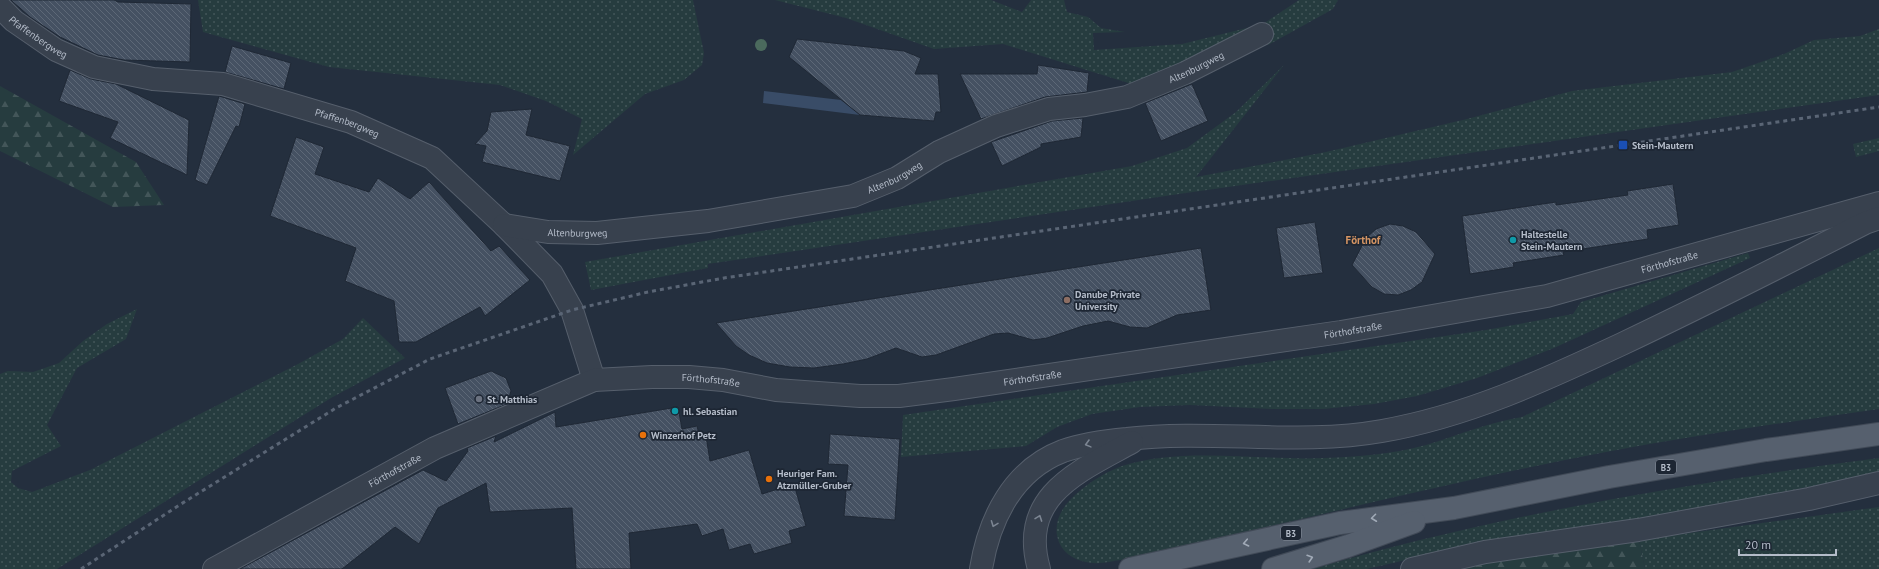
<svg xmlns="http://www.w3.org/2000/svg" width="1879" height="569" font-family="'PT Sans',sans-serif">
<style>
.grass{fill:url(#grass-dots)}
.forest{fill:url(#forest-firs)}
.water{fill:#394c67}
.building{fill:url(#building-back-hatch);stroke:#1f2835}
.lines{fill:none;stroke-linecap:round;stroke-linejoin:round}
.minor-casing{stroke:#565f6c;stroke-width:24}
.major-casing{stroke:#414a57;stroke-width:24}
.minor{stroke:#38414e;stroke-width:22}
.major{stroke:#56606e;stroke-width:22}
.rail{stroke:#5a6575;stroke-width:3;stroke-dasharray:4 4;stroke-linecap:butt}
.tree{fill:#4b6a5d}
.oneway{stroke:#7c8592}
.oneway2{stroke:#a1aab7}
.transit-dot{fill:#1a4fb4;stroke:#1d2633;stroke-width:1.5}
.culture-dot{fill:#0f9aa8;stroke:#1d2633;stroke-width:1.5}
.education-dot{fill:#8d6e63;stroke:#1d2633;stroke-width:1.5}
.worship-dot{fill:#6b7280;stroke:#1d2633;stroke-width:1.5}
.food-dot{fill:#e8710a;stroke:#1d2633;stroke-width:1.5}
.labels{text-anchor:middle;dominant-baseline:central;stroke-width:3.5;stroke-linejoin:round;paint-order:stroke}
.shield{fill:#1d2633;stroke:#878f9c;stroke-width:1}
.shield-label{font-size:9px;font-weight:bold;fill:#b4bcc9}
.street-label{font-size:10px;fill:#b4bcc9;stroke:#1d2633}
.poi-label{font-size:10px;font-weight:bold;fill:#b4bcc9;stroke:#1d2633;text-anchor:start}
.neighbourhood-label{font-size:11px;font-weight:bold;fill:#d59563;stroke:#1d2633}
</style>
<defs>
<pattern id="grass-dots" width="8" height="8" patternUnits="userSpaceOnUse"><rect width="8" height="8" fill="#263c3f"/><path d="M2 2h.1M6 6h.1" fill="none" stroke="#435659" stroke-width="1.8" stroke-linecap="round"/></pattern>
<pattern id="forest-firs" width="22" height="20" patternUnits="userSpaceOnUse"><rect width="22" height="20" fill="#263c3f"/><path d="M5 1l3.5 6h-7zM16 11l3.5 6h-7z" fill="#435659"/></pattern>
<pattern id="building-back-hatch" width="6" height="6" patternUnits="userSpaceOnUse"><rect width="6" height="6" fill="#455162"/><path d="M-1 5l2 2M0 0l6 6M5-1l2 2" fill="none" stroke="#5d6877"/></pattern>
</defs>
<rect width="100%" height="100%" fill="#242f3e"/>
<g class="grass">
<path d="M198 0H693L704 53 702 65 684 80 645 94 573 155 582 119 546 101 500 85 329 67 203 32Z"/>
<path d="M775 0H991L1022 12 1031 0H1064L1067 12 1088 17 1101 28 1125 32 1093 33 1094 50 1182 44 1263 24 1299 0H1338L1333 9 1268 45 1258 32 1138 86 1003 44 934 49 846 18Z"/>
<path d="M1879 29V95L1179 194 708 264V268L591 290 585 262 1132 166 1187 148 1236 112 1284 65 1196 177 1326 152 1467 119 1572 91 1732 72 1784 54 1814 40 1860 36Z"/>
<path d="M1879 138V151L1856 157 1853 144Z"/>
<path d="M1879 248V409C1788 422 1697 435 1606 452 1443 483 1283 525 1121 560 1112 561 1102 564 1093 563 1057 561 1045 527 1069 501 1083 486 1103 473 1122 466 1183 446 1260 461 1324 458 1357 457 1394 454 1426 445 1459 435 1487 423 1522 417Z"/>
<path d="M1748 253 1750 258 1554 348 1477 378 1417 396 1374 404 1323 409H1272L1190 405 1140 407 1092 414 1057 427 1026 446 901 457 903 415 1486 330 1573 314 1581 302Z"/>
<path d="M137 309 126 339 77 368 47 425 61 446 12 471 11 482 18 488 32 492 90 470 298 364 343 339 363 318 405 358 331 398 57 569H0V374L8 371 33 372 59 363 83 341 107 324Z"/>
<path d="M1879 458V473L1637 521 1483 542 1367 569H1313C1498 515 1688 483 1879 458Z"/>
<path d="M1879 507V569H1645L1639 540Z"/>
</g>
<g class="forest">
<path d="M0 86 136 162 164 205 113 207 0 151Z"/>
<path d="M1639 540 1645 569H1453L1487 561Z"/>
</g>
<path class="water" d="M764 91 841 100 860 115 763 103Z"/>
<g class="building">
<path d="M11 0H114L118 2 191 4 190 62 124 60 98 55 60 37 30 17Z"/>
<path d="M797 39 904 51 921 58 915 74H938L941 112H936L934 121 860 115 789 57Z"/>
<path d="M232 46 291 63 284 89 225 72Z"/>
<path d="M1038 65 1089 73 1087 92 1045 97 981 119 960 74H1037Z"/>
<path d="M70 70 91 79 116 84 189 120 187 175 110 138 118 122 59 101Z"/>
<path d="M1192 84 1208 121 1161 141 1145 103Z"/>
<path d="M219 96 245 104 239 127 236 126 207 185 195 180Z"/>
<path d="M532 109 526 135 570 146 560 181 482 162 486 146 475 144 487 131 491 112Z"/>
<path d="M1083 118 1081 137 1041 144V147L1002 166 991 142 1052 121Z"/>
<path d="M296 137 324 147 315 174 369 192 378 178 410 199 429 182 491 251 499 246 530 280 485 316 480 307 416 342H399L394 301 345 281 356 248 270 216Z"/>
<path d="M1673 184 1679 225 1647 230 1648 239 1563 252 1564 255 1513 263 1514 267 1470 274 1462 216 1556 202V205L1628 195 1627 191Z"/>
<path d="M1315 222 1323 273 1284 278 1276 228Z"/>
<path d="M1390 224 1403 226 1416 232 1435 254 1422 282 1411 290 1398 295 1384 294 1372 287 1352 265 1366 238 1376 229Z"/>
<path d="M1201 248 1211 310 1177 315 1147 328 1130 327 1108 321 1083 326 1047 338 1033 340 1008 333 994 334 936 355 922 357 896 348 867 359 843 364 814 368 790 367 767 363 749 355 736 346 716 323Z"/>
<path d="M491 371 506 378 511 391 507 404 458 424 445 388Z"/>
<path d="M678 407 682 429 697 426 700 438 706 436 710 461 749 450 762 494 794 484 806 526 789 531 792 543 754 554 750 544 729 550 723 529 702 536 697 524 629 533 631 569H576L572 508 490 512 486 483 438 508 419 544 395 527 342 569H240L423 470 446 481 468 451 467 448 496 436 494 442 555 412 556 427Z"/>
<path d="M830 434 900 439 895 520 844 516 848 465 828 464Z"/>
</g>
<g class="lines">
<g class="minor-casing">
<g id="minor">
<path id="s1" d="M0 7 14 21 56 50 94 67 153 79 223 84 351 122 432 158 504 225 552 274 572 310 594 380"/>
<path id="s2" d="M504 225 548 232 597 233 708 221 853 196 897 178 939 152 996 126 1049 109 1085 105 1127 97 1185 73 1262 34"/>
<path id="s3" d="M214 569 435 448 594 380 652 377H689L723 380 776 390 860 396H899L954 389 1341 332 1547 296 1879 203"/>
<path d="M981 569C989 519 1013 470 1063 451 1083 444 1105 441 1127 439 1212 429 1298 446 1382 431 1468 416 1545 380 1622 344 1704 305 1785 264 1865 223L1879 218"/>
<path d="M1039 569C1018 495 1080 471 1132 442"/>
<path d="M1412 569 1485 552 1638 530 1809 499 1879 483"/>
</g>
</g>
<g class="major-casing">
<g id="major">
<path d="M1130 569 1340 523 1454 508 1609 477 1766 450 1879 434"/>
<path d="M1273 569 1348 546 1414 522"/>
</g>
</g>
<use href="#minor" class="minor"/>
<use href="#major" class="major"/>
<path class="rail" d="M81 569 181 504 336 408 430 359 572 310 648 292 724 278 1879 107"/>
</g>
<circle class="tree" cx="761" cy="45" r="6"/>
<defs><path id="oneway-chevron" d="M-2-3.5L2.5 0L-2 3.5" fill="none" stroke-width="1.6" stroke-linecap="round" stroke-linejoin="round"/></defs>
<g class="oneway">
<use href="#oneway-chevron" transform="translate(1088 444) rotate(165)"/>
<use href="#oneway-chevron" transform="translate(1039 518) rotate(-70)"/>
<use href="#oneway-chevron" transform="translate(994 524) rotate(111)"/>
</g>
<g class="oneway2">
<use href="#oneway-chevron" transform="translate(1374 518) rotate(173)"/>
<use href="#oneway-chevron" transform="translate(1246 543) rotate(168)"/>
<use href="#oneway-chevron" transform="translate(1310 558) rotate(-17)"/>
</g>
<rect class="transit-dot" x="1618" y="140" width="10" height="10" rx="2"/>
<g class="culture-dot">
<circle cx="1513" cy="240" r="4"/>
<circle cx="675" cy="411" r="4"/>
</g>
<circle class="education-dot" cx="1067" cy="300" r="4"/>
<circle class="worship-dot" cx="479" cy="399" r="4"/>
<g class="food-dot">
<circle cx="643" cy="435" r="4"/>
<circle cx="769" cy="479" r="4"/>
</g>
<g class="labels">
<g class="shield">
<rect x="1656" y="460" width="20" height="14" rx="3"/>
<rect x="1281" y="526" width="20" height="14" rx="3"/>
</g>
<g class="shield-label">
<text x="1666" y="467">B3</text>
<text x="1291" y="533">B3</text>
</g>
<g class="street-label">
<text stroke="none"><textPath href="#s1" startOffset="49">Pfaffenbergweg</textPath></text>
<text stroke="none"><textPath href="#s2" startOffset="722">Altenburgweg</textPath></text>
<text stroke="none"><textPath href="#s1" startOffset="373">Pfaffenbergweg</textPath></text>
<text stroke="none"><textPath href="#s2" startOffset="398">Altenburgweg</textPath></text>
<text stroke="none"><textPath href="#s2" startOffset="74">Altenburgweg</textPath></text>
<text stroke="none"><textPath href="#s3" startOffset="1514">Förthofstraße</textPath></text>
<text stroke="none"><textPath href="#s3" startOffset="1190">Förthofstraße</textPath></text>
<text stroke="none"><textPath href="#s3" startOffset="866">Förthofstraße</textPath></text>
<text stroke="none"><textPath href="#s3" startOffset="542">Förthofstraße</textPath></text>
<text stroke="none"><textPath href="#s3" startOffset="206">Förthofstraße</textPath></text>
</g>
<g class="poi-label">
<text x="1632" y="145">Stein-Mautern</text>
<text x="1521" y="234">Haltestelle<tspan x="1521" dy="12">Stein-Mautern</tspan></text>
<text x="1075" y="294">Danube Private<tspan x="1075" dy="12">University</tspan></text>
<text x="487" y="399">St. Matthias</text>
<text x="683" y="411">hl. Sebastian</text>
<text x="651" y="435">Winzerhof Petz</text>
<text x="777" y="473">Heuriger Fam.<tspan x="777" dy="12">Atzmüller-Gruber</tspan></text>
</g>
<g class="neighbourhood-label">
<text x="1363" y="240">Förthof</text>
</g>
</g>
<path d="M1739 549v6h97v-6" fill="none" stroke="#b4bcc9" stroke-width="2"/>
<text x="1745" y="549" font-size="12" fill="#b4bcc9" stroke="#1d2633" stroke-width="3" paint-order="stroke">20 m</text>
</svg>
